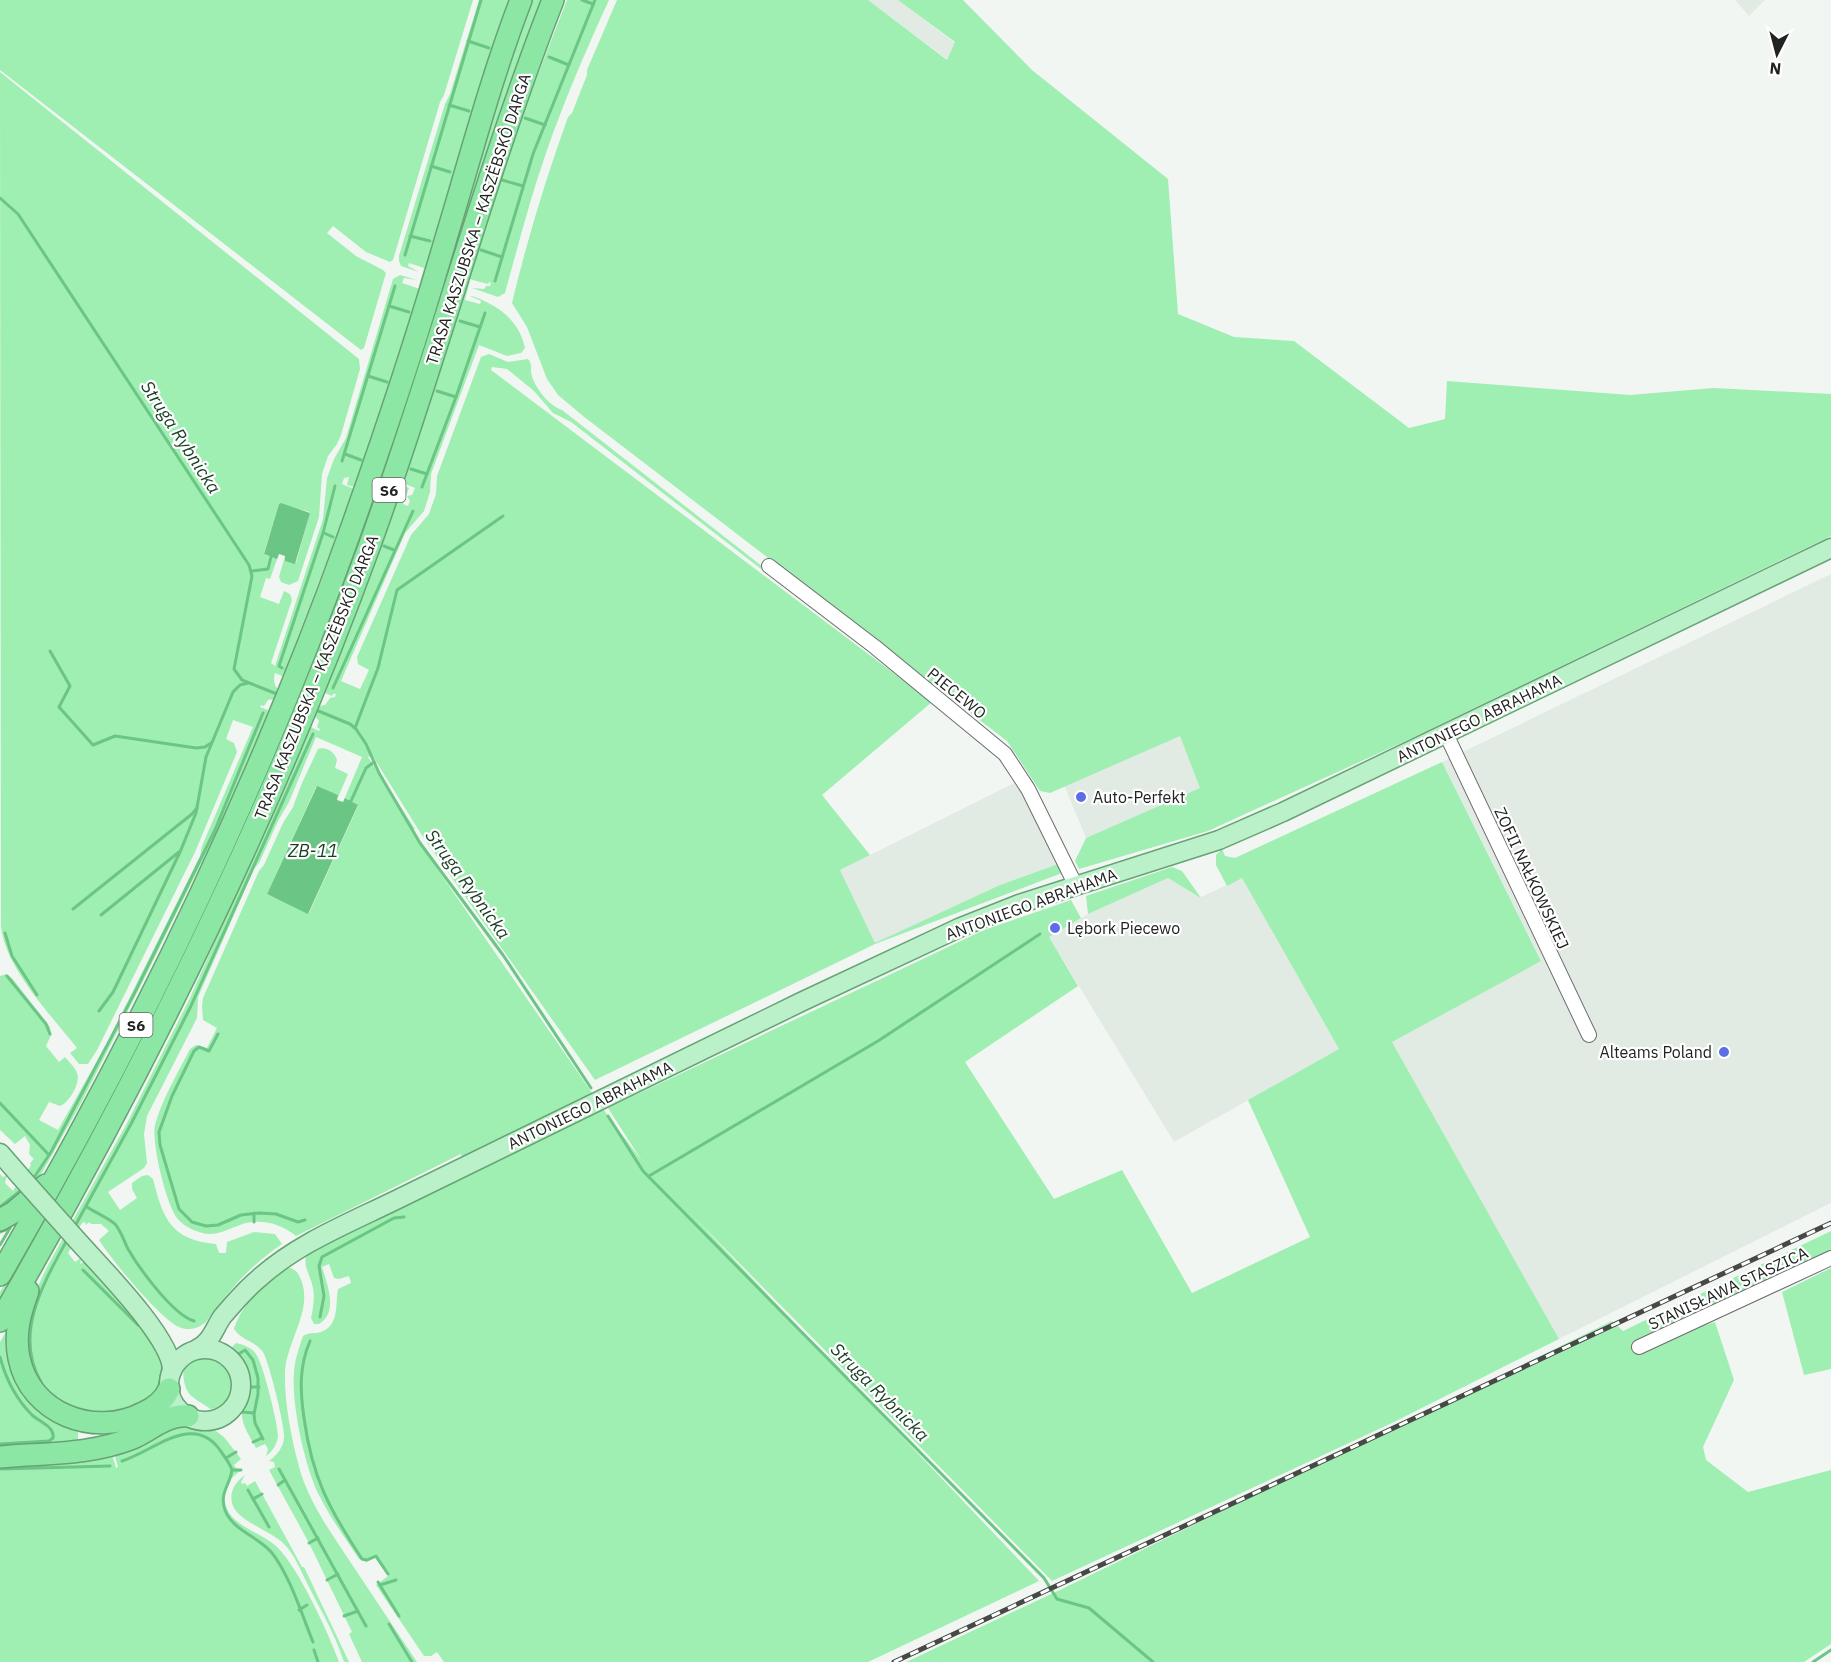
<svg xmlns="http://www.w3.org/2000/svg" width="1831" height="1662" font-family="'IBM Plex Sans',sans-serif">
<style>
.built{fill:#e1ebe3}
.green{fill:#9feeb2}
.water{fill:#6bc584}
.lines{fill:none;stroke-linecap:round;stroke-linejoin:round}
.stream{stroke:#6bc584;stroke-width:3}
.minor-casing{stroke:#6b6e6c;stroke-width:16}
.major-casing{stroke:#67a276;stroke-width:21}
.highway-casing{stroke:#67a276;stroke-width:24}
.minor{stroke:#fff;stroke-width:14}
.major{stroke:#bbf1c8;stroke-width:18}
.highway{stroke:#8de7a4;stroke-width:21}
.rail-casing{stroke:#474947;stroke-width:5}
.rail{stroke:#fff;stroke-width:3;stroke-dasharray:9;stroke-linecap:butt}
.major-bridge-casing{stroke:#67a276;stroke-width:21;stroke-linecap:butt}
.major-bridge{stroke:#bbf1c8;stroke-width:18}
.poi-dot{fill:#5b6ee5;stroke:#fff;stroke-width:2}
.labels{text-anchor:middle;dominant-baseline:central;stroke-width:4.5;stroke-linejoin:round;paint-order:stroke}
.shield{fill:#fff;stroke:#646464;stroke-width:1.5}
.shield-label{font-size:15px;font-weight:bold;fill:#212221}
.street-label{font-size:16px;fill:#212221;stroke:#fff}
.poi-label{font-size:16px;fill:#212221;stroke:#fff;text-anchor:start}
.water-label{font-size:18px;font-style:italic;fill:#193e24;stroke:#fff}
</style>
<rect width="100%" height="100%" fill="#f2f6f3"/>
<g class="built">
<path d="M868 0H898L955 43 948 60Z"/>
<path d="M1735 0H1765L1749 16Z"/>
<path d="M1831 574V1203L1559 1339 1392 1042 1541 960 1442 762Z"/>
<path d="M1180 735 1201 788 1086 838 1064 785Z"/>
<path d="M1016 782 1058 864 1000 885 875 944 840 870Z"/>
<path d="M1168 878 1201 897 1242 878 1339 1049 1174 1142 1049 937 1088 914Z"/>
</g>
<g class="green">
<path d="M0 0H473L444 95 440 102 393 260 390 262 366 252 333 226 327 233 356 256 383 270 386 273 364 348 361 350 0 70Z"/>
<path d="M479 0H510L421 287 419 286 424 268 409 263 408 266 419 272 401 266 399 261V256L445 104 450 94Z"/>
<path d="M530 0H544L369 524 305 689 299 687Z"/>
<path d="M567 0H609C586 50 564 101 546 153 530 199 518 246 505 293L498 297 472 288 484 289 486 286H490L491 283 489 282 488 284 469 279 510 146Z"/>
<path d="M617 0H868L947 60 955 42 898 0H963L1032 70 1168 179 1178 314 1234 337 1294 341 1409 428 1445 419 1447 381 1630 395 1714 388 1831 394V536L1412 738 1208 831 1079 869 1075 861 1086 838 1200 788 1180 736 1050 793 1040 791 1007 741 583 416 558 395 547 379 527 327 512 303C527 240 546 178 568 117L572 113 587 75V70Z"/>
<path d="M0 72 359 359 360 369 341 435 337 444 328 456 322 474 319 517 298 581 289 585 281 582 279 577 285 556V561L296 563 310 512 279 504 264 553 265 555 277 558 279 554 270 579 266 578 260 597 279 604 284 591 290 594 292 600 271 663 275 666 323 519 327 478 334 459 346 438 393 279 400 275 417 280 404 278 402 283 420 289 355 487 347 485 349 477 344 478 342 484 354 489 285 671 282 676 275 673C274 676 273 684 277 688L320 706 325 705 330 698 335 697 336 694H333L332 696 325 693 326 689 363 594 402 485 409 488 403 504 408 506 410 501 407 496 412 495 415 488 403 483 468 281H470L465 300 480 304 481 301 470 296H472C498 305 519 320 525 348L521 353 507 356 479 345 431 474 430 492 424 511 405 533 341 681 360 689 369 670 358 664 357 657 411 535 429 514 436 494 437 476 481 357 489 354 508 362 528 359C532 364 531 366 531 372 533 386 549 406 562 410L767 570 765 572 571 422 553 413 534 391 507 369 492 367 491 370 932 702 822 795 870 855 840 870 875 943 1000 885 1058 864 1062 873 875 944 595 1080 423 837 372 755 368 757 415 829 412 830 420 844 608 1116 642 1161 608 1108 984 930 1071 900 1081 918 1049 937 1078 986 965 1062 1054 1199 1122 1170 1192 1293 1310 1237 1248 1100 1339 1049 1242 878 1227 886 1216 865V855L1222 849 1225 856 1235 858 1442 762 1541 961 1392 1042 1559 1339 1394 1422 1052 1581 690 1213 1039 1581 868 1662H444L437 1652 431 1656H424L376 1585 388 1576 375 1558 366 1562 359 1559C346 1539 331 1519 320 1497 305 1469 291 1403 294 1372 295 1359 299 1348 303 1336 309 1332 315 1334 321 1332 340 1325 335 1304 338 1289L351 1283 349 1276 339 1279 334 1278 329 1264 322 1267C327 1284 339 1312 319 1324H314L311 1318C313 1308 315 1298 313 1288 311 1276 302 1266 307 1254L467 1173 461 1154 296 1236C280 1223 259 1218 240 1225 229 1229 220 1234 209 1234 197 1233 184 1227 177 1218 166 1204 151 1141 155 1125 162 1099 178 1073 190 1049L196 1045 207 1048 217 1028 203 1020 202 1006 203 998 259 871 264 865 283 823 293 807 302 783 318 749C326 746 335 752 337 760L335 768 348 774 337 800 338 795 316 787 267 894 309 913 358 806 346 798 343 802 362 757 316 737 289 802 278 821 259 863 254 869 198 997 197 1018 147 1116 144 1134 147 1163 144 1168 108 1192 120 1210 137 1198 132 1189V1183L142 1176 148 1175 153 1179C163 1219 171 1240 216 1244L219 1253H226L227 1242 254 1232 275 1234 282 1244C247 1268 230 1290 205 1323 197 1329 188 1331 179 1327 160 1319 111 1259 99 1240L109 1231 101 1224H91L89 1222 85 1226 86 1224 85 1222 82 1223 69 1245 71 1248 68 1253 75 1262 81 1258 80 1264 84 1262 90 1268 139 1324 161 1352 164 1367 160 1387 152 1398 110 1416 63 1406 35 1378 25 1340 33 1297 47 1267 127 1123 190 998 308 731 311 727 319 731 320 729 317 727 319 721C314 712 278 697 268 700L264 706 261 705 260 707 268 710 267 715 217 831 144 979 81 1103 43 1171 34 1183 0 1211V1174L3 1177 7 1175 5 1183 13 1191 16 1186 18 1187 31 1165 30 1163 34 1159 29 1154 30 1145 25 1136 15 1144 0 1130V976L6 974 12 978 50 1027 51 1035 46 1046 59 1062 65 1057C69 1062 75 1067 77 1073 81 1083 69 1103 60 1106L49 1102 39 1120 58 1130 106 1045 200 856 202 846 253 727 233 720 226 739 234 743 237 752 195 852 97 1050 88 1064H79L70 1053 77 1048C51 1015 6 969 1 927Z"/>
<path d="M288 714 294 717 261 795 153 1026 0 1305V1292L31 1239Z"/>
<path d="M1172 867 1182 871 1201 898 1168 878 1088 914 1086 896Z"/>
<path d="M1831 1231V1258L1647 1344 1715 1322 1734 1380 1703 1447 1706 1460 1748 1492 1831 1470V1644L1804 1662H906L1064 1588 1612 1321 1623 1331Z"/>
<path d="M286 1268H291L297 1272C318 1305 287 1338 285 1372 284 1400 291 1436 298 1463 307 1500 330 1531 351 1563 373 1596 395 1629 417 1662H362L349 1634 352 1632 309 1543 269 1470 275 1467 274 1462 269 1461C277 1455 283 1448 284 1438 285 1426 269 1362 263 1352 255 1341 241 1340 234 1329 242 1303 265 1284 286 1268Z"/>
<path d="M1831 1268V1369L1804 1375 1782 1292Z"/>
<path d="M10 1325 9 1342 78 1432V1441L0 1450V1342Z"/>
<path d="M236 1343C244 1345 251 1347 256 1354 263 1363 278 1425 278 1436 277 1444 273 1451 266 1456L268 1449 265 1444 256 1448C251 1438 241 1425 242 1413 243 1400 251 1390 248 1376 245 1364 237 1357 232 1347Z"/>
<path d="M206 1355C239 1361 245 1397 215 1412 192 1395 183 1399 183 1365L192 1358Z"/>
<path d="M172 1425H187L216 1431 224 1437 241 1459 234 1465 236 1468 242 1470C228 1478 220 1493 227 1509 235 1527 264 1534 278 1548 299 1569 329 1634 339 1662H0V1464L112 1454 116 1468 118 1467 114 1453Z"/>
<path d="M245 1475 241 1482 242 1484 245 1483 247 1486 255 1481 302 1567H304L349 1662H344C335 1634 320 1609 307 1583 300 1570 295 1555 284 1544 271 1531 240 1522 233 1506 228 1493 235 1482 245 1475Z"/>
</g>
<g class="water">
<path d="M281 503 310 513 295 564 285 561V556L279 554 277 559 264 554 279 504Z"/>
<path d="M317 786 338 795 337 800 343 802 345 798 358 805 308 914 267 894Z"/>
</g>
<g class="lines">
<g class="stream">
<path d="M582 0 593 4"/>
<path d="M468 41 489 48"/>
<path d="M549 57 569 65"/>
<path d="M449 105 469 111"/>
<path d="M525 118 545 125"/>
<path d="M431 166 450 172"/>
<path d="M502 180 523 186"/>
<path d="M0 198 18 214 249 565 252 576 234 669 242 680 277 694"/>
<path d="M410 236 430 241"/>
<path d="M481 250 502 257"/>
<path d="M405 255 481 0"/>
<path d="M495 281 533 154 595 0"/>
<path d="M389 306 409 312"/>
<path d="M460 321 480 327"/>
<path d="M368 376 387 382"/>
<path d="M437 391 456 397"/>
<path d="M345 454 361 460"/>
<path d="M342 461 395 286"/>
<path d="M411 469 427 474"/>
<path d="M422 487 456 397 485 313"/>
<path d="M324 533 333 537"/>
<path d="M384 546 394 550"/>
<path d="M252 571 268 569 271 557"/>
<path d="M50 651 70 686 59 707 93 745 115 736 196 748 205 747 211 743"/>
<path d="M282 668 279 666 323 533 335 486"/>
<path d="M333 688 413 511"/>
<path d="M316 710 350 724 356 729 366 744 379 773 420 843 503 955 591 1088"/>
<path d="M355 728 378 668 397 590 503 516"/>
<path d="M351 801 366 768 374 762"/>
<path d="M73 909 192 814 197 808"/>
<path d="M101 915 179 852"/>
<path d="M5 933 12 956 37 995"/>
<path d="M7 976 46 1024 50 1034"/>
<path d="M99 1011 113 992 180 852 196 813 206 757 233 692 240 685 248 683"/>
<path d="M218 1034 209 1051 199 1047 194 1051 172 1096 159 1132 160 1145 179 1209 192 1222 206 1226 218 1225 241 1215 259 1213 276 1214 298 1222 305 1220"/>
<path d="M0 1103 49 1155"/>
<path d="M608 1116 643 1171 1044 1578 1057 1599 1089 1608 1153 1662"/>
<path d="M649 1176 878 1041 1040 934"/>
<path d="M33 1179 51 1152 134 994 215 830 263 713"/>
<path d="M0 1207 24 1188"/>
<path d="M87 1207C96 1213 107 1217 115 1224 121 1231 124 1241 128 1249 139 1268 173 1315 194 1321"/>
<path d="M254 1213V1222"/>
<path d="M75 1226 131 1124 190 1008 313 734"/>
<path d="M0 1232 10 1228"/>
<path d="M0 1245 10 1228"/>
<path d="M83 1270 138 1325"/>
<path d="M320 1317 324 1296 319 1266 322 1257 394 1218 404 1217"/>
<path d="M310 1341C299 1367 300 1390 304 1418 312 1477 329 1509 362 1559L367 1560 376 1556 388 1574"/>
<path d="M237 1355 245 1350 253 1360 258 1378V1394L254 1414 255 1423 263 1439"/>
<path d="M0 1357C6 1380 15 1398 32 1415 40 1422 55 1427 53 1438L49 1441 0 1444"/>
<path d="M41 1382C13 1334 44 1282 67 1240"/>
<path d="M159 1386 163 1366"/>
<path d="M249 1387H259"/>
<path d="M242 1412 254 1413"/>
<path d="M253 1442 262 1438"/>
<path d="M226 1458 236 1452"/>
<path d="M122 1461C154 1451 193 1412 220 1450 224 1456 230 1463 232 1470 230 1485 219 1493 225 1510 232 1530 259 1537 272 1553 290 1576 302 1615 313 1642"/>
<path d="M0 1469 110 1466"/>
<path d="M279 1469 366 1626"/>
<path d="M232 1470H241"/>
<path d="M278 1485 285 1480"/>
<path d="M248 1490 269 1527"/>
<path d="M253 1499 262 1494"/>
<path d="M309 1543 318 1538"/>
<path d="M327 1580 338 1574"/>
<path d="M378 1582 399 1616"/>
<path d="M380 1585 396 1580"/>
<path d="M299 1610 307 1605"/>
<path d="M344 1616 358 1611"/>
<path d="M389 1624 412 1662"/>
<path d="M314 1650 318 1662"/>
<path d="M1813 1662 1831 1650"/>
</g>
<g class="minor-casing">
<g id="minor">
<path d="M769 566 875 647 1005 754 1028 789 1076 886"/>
<path d="M1446 734 1589 1035"/>
<path d="M1639 1347 1831 1258"/>
</g>
</g>
<g class="major-casing">
<g id="major">
<path d="M0 1153 20 1176"/>
<path d="M77 1240C100 1266 173 1339 172 1371"/>
<path d="M197 1349C211 1342 214 1329 222 1317 233 1304 244 1291 257 1280 296 1244 349 1223 396 1200L801 1002 961 927 1019 904 1219 840 1283 812 1831 548"/>
<circle cx="205" cy="1385" r="36"/>
</g>
</g>
<g class="highway-casing">
<g id="highway">
<path d="M0 1220 14 1212 46 1185"/>
<path d="M0 1275C137 1040 257 792 349 535 384 437 417 338 446 238 470 159 491 78 521 0"/>
<path d="M28 1291C20 1313 14 1334 19 1358 30 1414 95 1438 143 1413 154 1408 164 1401 169 1389"/>
<path d="M0 1321C144 1073 271 816 369 547 435 366 483 179 553 0"/>
<path d="M0 1457C46 1453 90 1455 133 1438 151 1430 167 1414 188 1416"/>
</g>
</g>
<use href="#minor" class="minor"/>
<use href="#major" class="major"/>
<use href="#highway" class="highway"/>
<g class="rail-casing">
<path id="rail" d="M894 1662 1831 1223"/>
</g>
<use href="#rail" class="rail"/>
<g class="major-bridge-casing">
<path id="major-bridge" d="M20 1176 77 1240"/>
</g>
<use href="#major-bridge" class="major-bridge"/>
</g>
<g class="poi-dot">
<circle cx="1081" cy="797" r="6"/>
<circle cx="1055" cy="928" r="6"/>
<circle cx="1724" cy="1052" r="6"/>
</g>
<g class="labels">
<g class="shield">
<rect x="372.5" y="478" width="33" height="24" rx="4.5"/>
<rect x="119.5" y="1013" width="33" height="24" rx="4.5"/>
</g>
<g class="shield-label">
<text x="389" y="490">S6</text>
<text x="136" y="1025">S6</text>
</g>
<g class="street-label">
<text transform="translate(478 219) rotate(-72)">TRASA KASZUBSKA – KASZËBSKÔ DARGA</text>
<text transform="translate(316 677) rotate(-68)">TRASA KASZUBSKA – KASZËBSKÔ DARGA</text>
<text transform="translate(957 693) rotate(39)">PIECEWO</text>
<text transform="translate(1479 718) rotate(-26)">ANTONIEGO ABRAHAMA</text>
<text transform="translate(1532 878) rotate(65)">ZOFII NAŁKOWSKIEJ</text>
<text transform="translate(1031 904) rotate(-20)">ANTONIEGO ABRAHAMA</text>
<text transform="translate(590 1105) rotate(-26)">ANTONIEGO ABRAHAMA</text>
<text transform="translate(1728 1288) rotate(-25)">STANISŁAWA STASZICA</text>
</g>
<g class="poi-label">
<text x="1093" y="797">Auto-Perfekt</text>
<text x="1067" y="928">Lębork Piecewo</text>
<text x="1712" y="1052" text-anchor="end">Alteams Poland</text>
</g>
<g class="water-label">
<text transform="translate(181 437) rotate(57)">Struga Rybnicka</text>
<text x="313" y="850">ZB-11</text>
<text transform="translate(468 884) rotate(54)">Struga Rybnicka</text>
<text transform="translate(880 1392) rotate(45)">Struga Rybnicka</text>
</g>
</g>
<g transform="translate(1777 54) rotate(186)" stroke="#ffffff" stroke-width="4.5" paint-order="stroke">
<path d="M0-4.5L10 22L0 15L-10 22Z" fill="#212221"/>
<text y="-9" font-size="16" font-weight="bold" text-anchor="middle" fill="#212221">N</text>
</g>
</svg>
